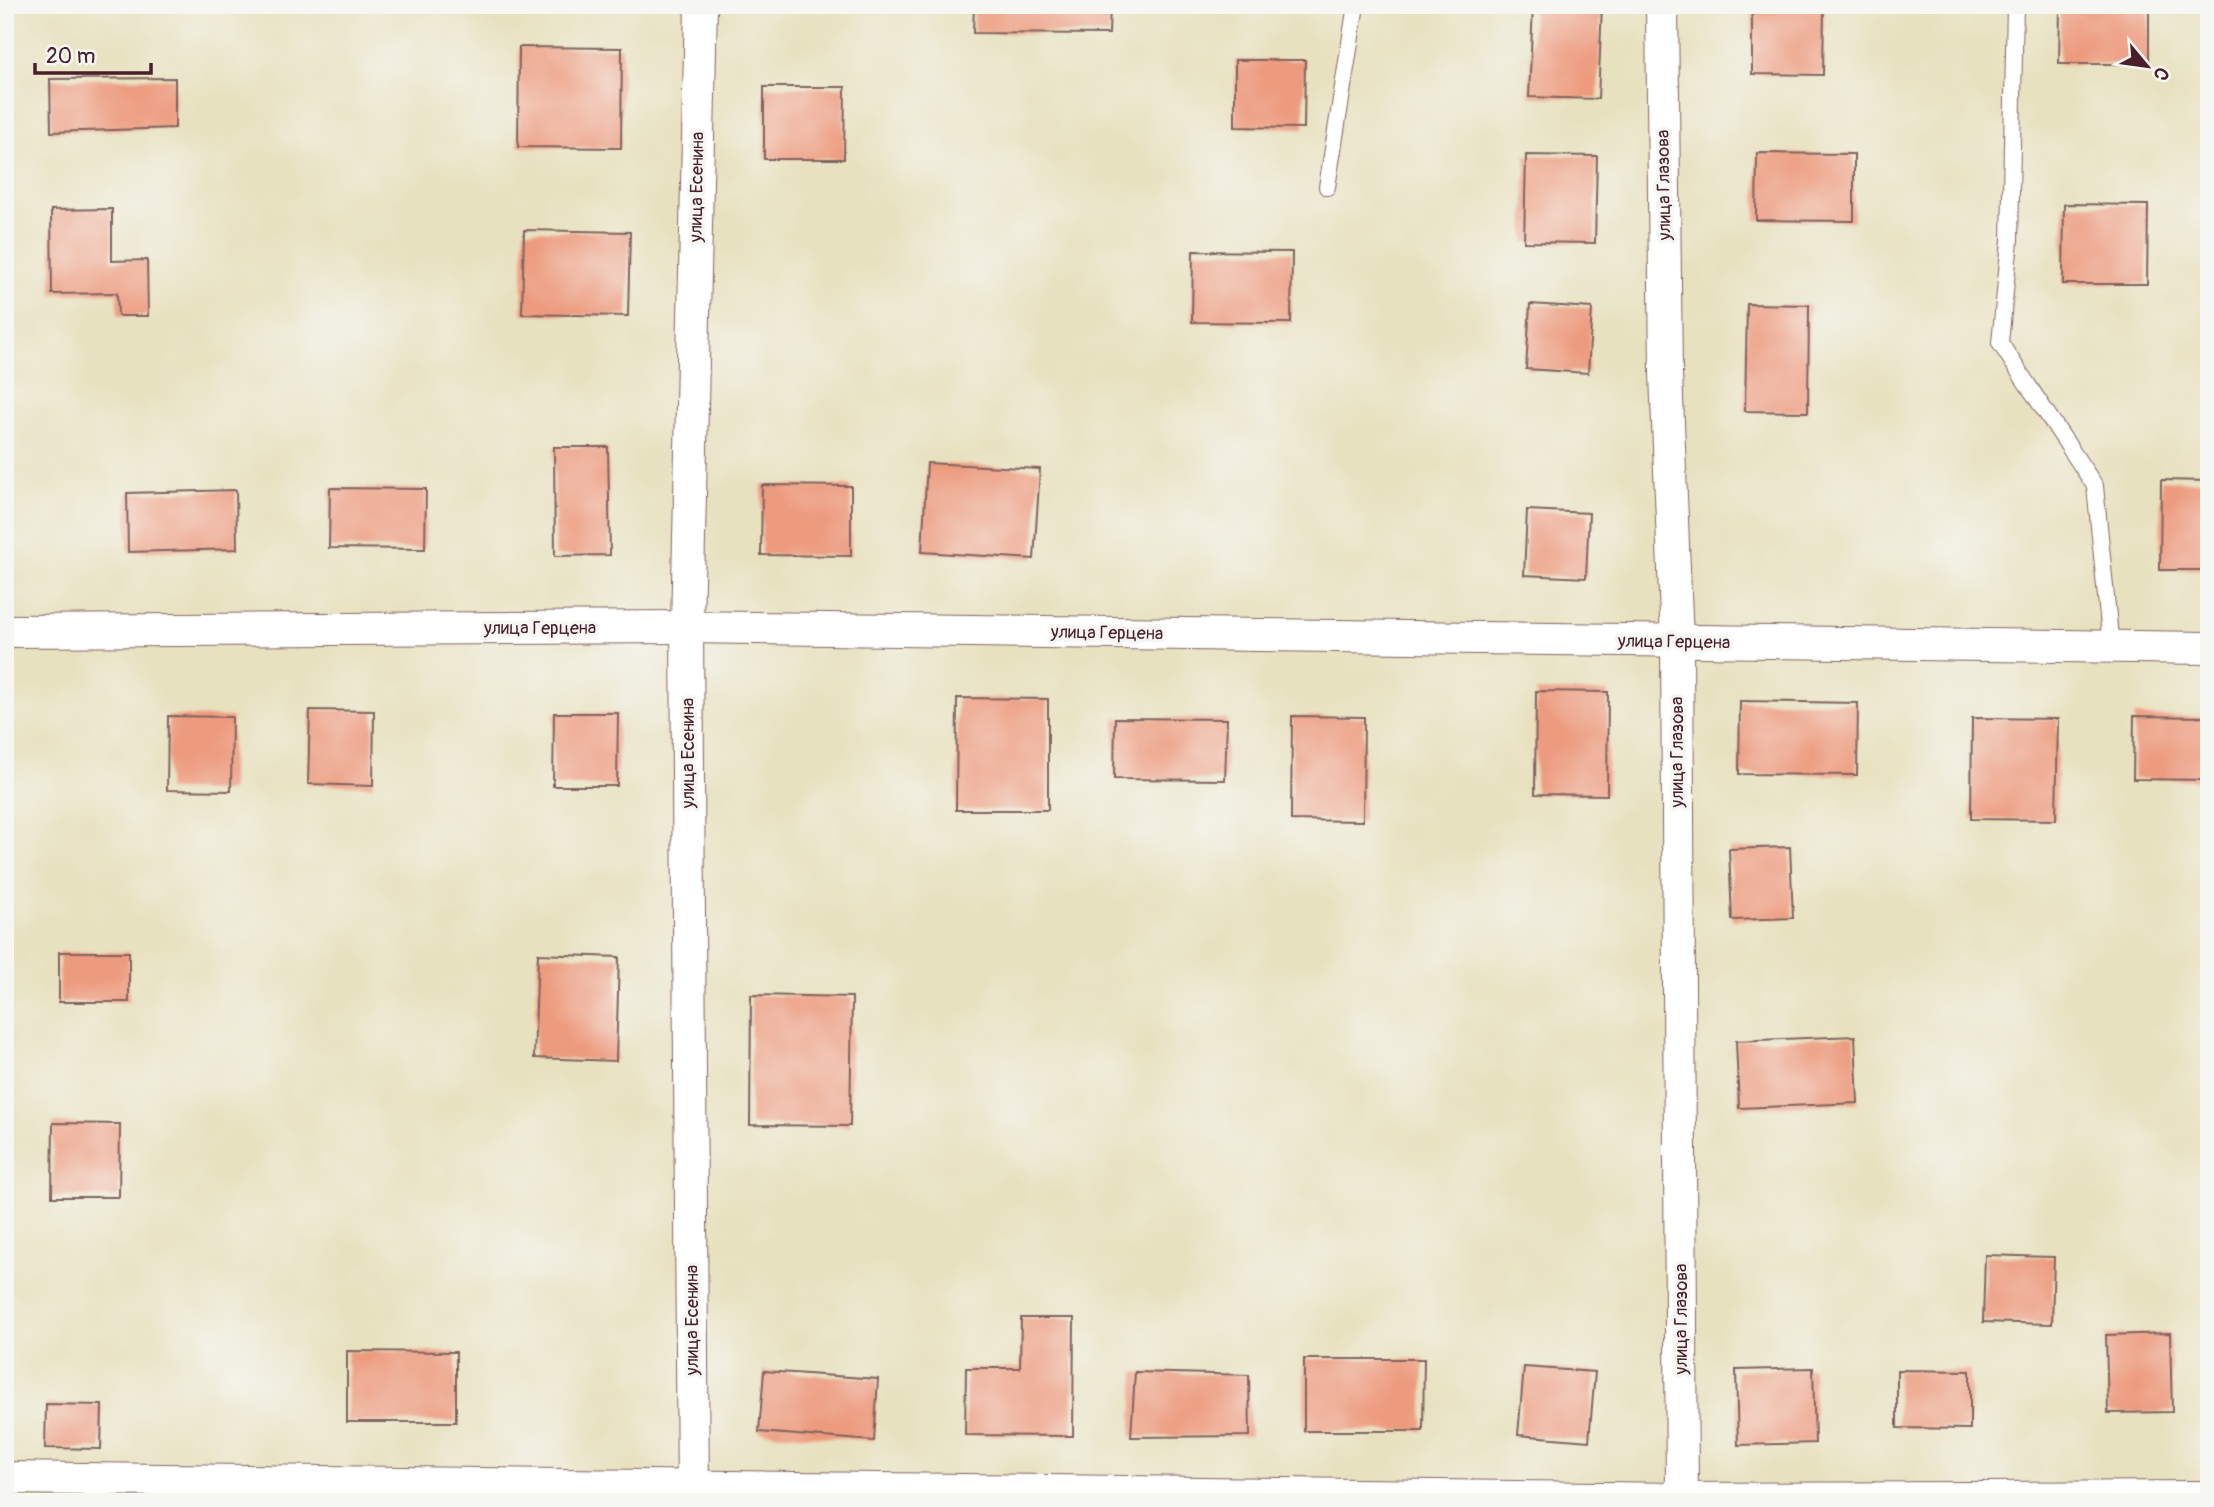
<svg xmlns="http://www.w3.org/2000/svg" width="2214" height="1507" font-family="Pangolin,sans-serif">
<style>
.building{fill:#ed9b7f}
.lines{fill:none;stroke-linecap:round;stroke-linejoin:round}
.service-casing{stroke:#81635f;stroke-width:18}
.minor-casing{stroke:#81635f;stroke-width:34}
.service{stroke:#fff;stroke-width:16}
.minor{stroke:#fff;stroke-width:32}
.labels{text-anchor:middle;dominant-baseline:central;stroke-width:7;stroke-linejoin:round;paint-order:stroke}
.street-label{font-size:18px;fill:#4a1f2b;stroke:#f6f6f2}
</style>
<rect width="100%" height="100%" fill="#f6f6f2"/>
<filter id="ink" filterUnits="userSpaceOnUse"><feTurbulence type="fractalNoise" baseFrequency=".0143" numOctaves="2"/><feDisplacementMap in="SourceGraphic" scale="14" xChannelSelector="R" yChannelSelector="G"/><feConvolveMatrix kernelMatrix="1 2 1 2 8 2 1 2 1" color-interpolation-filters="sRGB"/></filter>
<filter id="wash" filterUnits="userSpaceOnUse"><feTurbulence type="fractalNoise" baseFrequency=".00686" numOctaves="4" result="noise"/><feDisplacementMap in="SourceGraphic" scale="28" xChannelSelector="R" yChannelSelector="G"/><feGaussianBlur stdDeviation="1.57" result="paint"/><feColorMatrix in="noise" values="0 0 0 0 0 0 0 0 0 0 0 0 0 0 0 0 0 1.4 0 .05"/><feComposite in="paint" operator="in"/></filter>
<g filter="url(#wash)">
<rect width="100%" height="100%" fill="#e8e1c0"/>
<g id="blocks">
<g class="building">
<path d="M974 5H1110L1109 34 973 33Z"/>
<path d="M1533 5H1602L1598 99 1529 97Z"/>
<path d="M1752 5H1824L1823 75 1752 74Z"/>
<path d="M2060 5H2149V64H2059Z"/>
<path d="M519 47 622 48 621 148 518 147Z"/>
<path d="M1235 60H1305L1304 128 1235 127Z"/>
<path d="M175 78V128L51 132 50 79Z"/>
<path d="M764 87H845L844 159H764Z"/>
<path d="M1757 153 1854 154V221L1756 220Z"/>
<path d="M1526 155 1597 156 1595 243 1524 242Z"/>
<path d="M2064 204 2148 205 2147 284H2063Z"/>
<path d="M112 209V261L147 260 148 316H118L117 293 52 294 51 210Z"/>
<path d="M524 230 630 232 628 316 522 314Z"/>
<path d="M1193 251 1292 252 1291 323 1192 322Z"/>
<path d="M1530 304 1592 308 1588 373 1526 369Z"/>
<path d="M1747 304 1809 305 1808 412 1745 411Z"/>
<path d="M554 447H608L610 555 555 556Z"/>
<path d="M927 463 1040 469 1034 559 922 552Z"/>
<path d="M2161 480 2209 481V570H2160Z"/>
<path d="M762 485 851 486V556L761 555Z"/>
<path d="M330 488 426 489 425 549 329 548Z"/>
<path d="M236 490 237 549 128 552 127 493Z"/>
<path d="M1527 510 1589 513 1586 578 1524 575Z"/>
<path d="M1536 691 1608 692 1607 795 1535 794Z"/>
<path d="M957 698 1048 699V810H956Z"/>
<path d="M1740 701 1858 703 1857 775 1739 774Z"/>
<path d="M310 710 374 711 373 786 308 784Z"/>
<path d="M554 713H618L617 786H553Z"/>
<path d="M168 716 232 717 231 791 167 790Z"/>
<path d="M1292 716 1364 717 1363 821 1291 820Z"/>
<path d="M2134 716 2208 717V780L2133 779Z"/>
<path d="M1115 718 1227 719 1225 780 1114 779Z"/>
<path d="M1972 718 2058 719 2056 820 1971 819Z"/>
<path d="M1790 847 1793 918 1732 920 1729 849Z"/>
<rect x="59" y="952" width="70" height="50"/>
<path d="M538 954 619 957 616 1061 534 1058Z"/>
<path d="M751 995 852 997 850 1126 750 1125Z"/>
<path d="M1855 1036 1858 1103 1739 1108 1736 1041Z"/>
<path d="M53 1123 120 1124 119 1197H52Z"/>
<path d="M1985 1255 2054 1257 2052 1324 1983 1322Z"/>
<path d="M1021 1318H1074L1073 1436 965 1435 966 1368H1020Z"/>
<path d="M2170 1333 2172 1412 2108 1413 2106 1335Z"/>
<path d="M347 1351 456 1352V1422H347Z"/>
<path d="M1304 1359H1424L1423 1431H1304Z"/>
<path d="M1524 1367 1595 1372 1589 1441 1518 1435Z"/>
<path d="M1813 1368 1815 1443 1738 1445 1736 1370Z"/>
<path d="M1897 1370 1970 1371V1429L1897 1428Z"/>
<path d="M764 1371 878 1379 874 1441 759 1432Z"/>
<path d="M1135 1372 1249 1375 1250 1436 1131 1437Z"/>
<path d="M46 1404 102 1405 101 1449 45 1448Z"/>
</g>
</g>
</g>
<g filter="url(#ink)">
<use href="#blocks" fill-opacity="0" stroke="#81635f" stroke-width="2"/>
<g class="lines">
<g class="service-casing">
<g id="service">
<path d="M2015 5 2010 240 2000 343 2095 486 2111 647"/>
<path d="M1327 187 1356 5"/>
</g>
</g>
<g class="minor-casing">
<g id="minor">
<path d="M1662 5 1666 374 1677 642 1682 1499"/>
<path d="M5 631 687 627 2209 648"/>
<path d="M5 1478 1682 1499 2209 1497"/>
<path d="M693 1502 687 627 701 5"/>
</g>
</g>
<use href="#service" class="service"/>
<use href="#minor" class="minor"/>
</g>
</g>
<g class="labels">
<g class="street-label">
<text transform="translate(1664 185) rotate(-91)">улица Глазова</text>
<text transform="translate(697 187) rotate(-89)">улица Есенина</text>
<text x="540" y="628">улица Герцена</text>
<text transform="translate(1107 633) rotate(1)">улица Герцена</text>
<text transform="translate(1674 642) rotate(1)">улица Герцена</text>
<text transform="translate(1677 752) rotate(-90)">улица Глазова</text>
<text transform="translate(688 753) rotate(-90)">улица Есенина</text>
<text transform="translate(1681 1319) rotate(-90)">улица Глазова</text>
<text transform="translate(692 1320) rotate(-90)">улица Есенина</text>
</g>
</g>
<rect width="2214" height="1507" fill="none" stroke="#f6f6f2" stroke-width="28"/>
<g transform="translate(2147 66) rotate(119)" stroke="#f6f6f2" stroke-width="5" paint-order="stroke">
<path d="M0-5L12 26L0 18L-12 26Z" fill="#4a1f2b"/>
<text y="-10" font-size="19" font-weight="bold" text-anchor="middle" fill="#4a1f2b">С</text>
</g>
<path d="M35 63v10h116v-10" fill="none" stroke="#4a1f2b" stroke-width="3.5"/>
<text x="46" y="63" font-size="21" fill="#4a1f2b" stroke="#f6f6f2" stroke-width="5" paint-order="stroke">20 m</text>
</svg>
